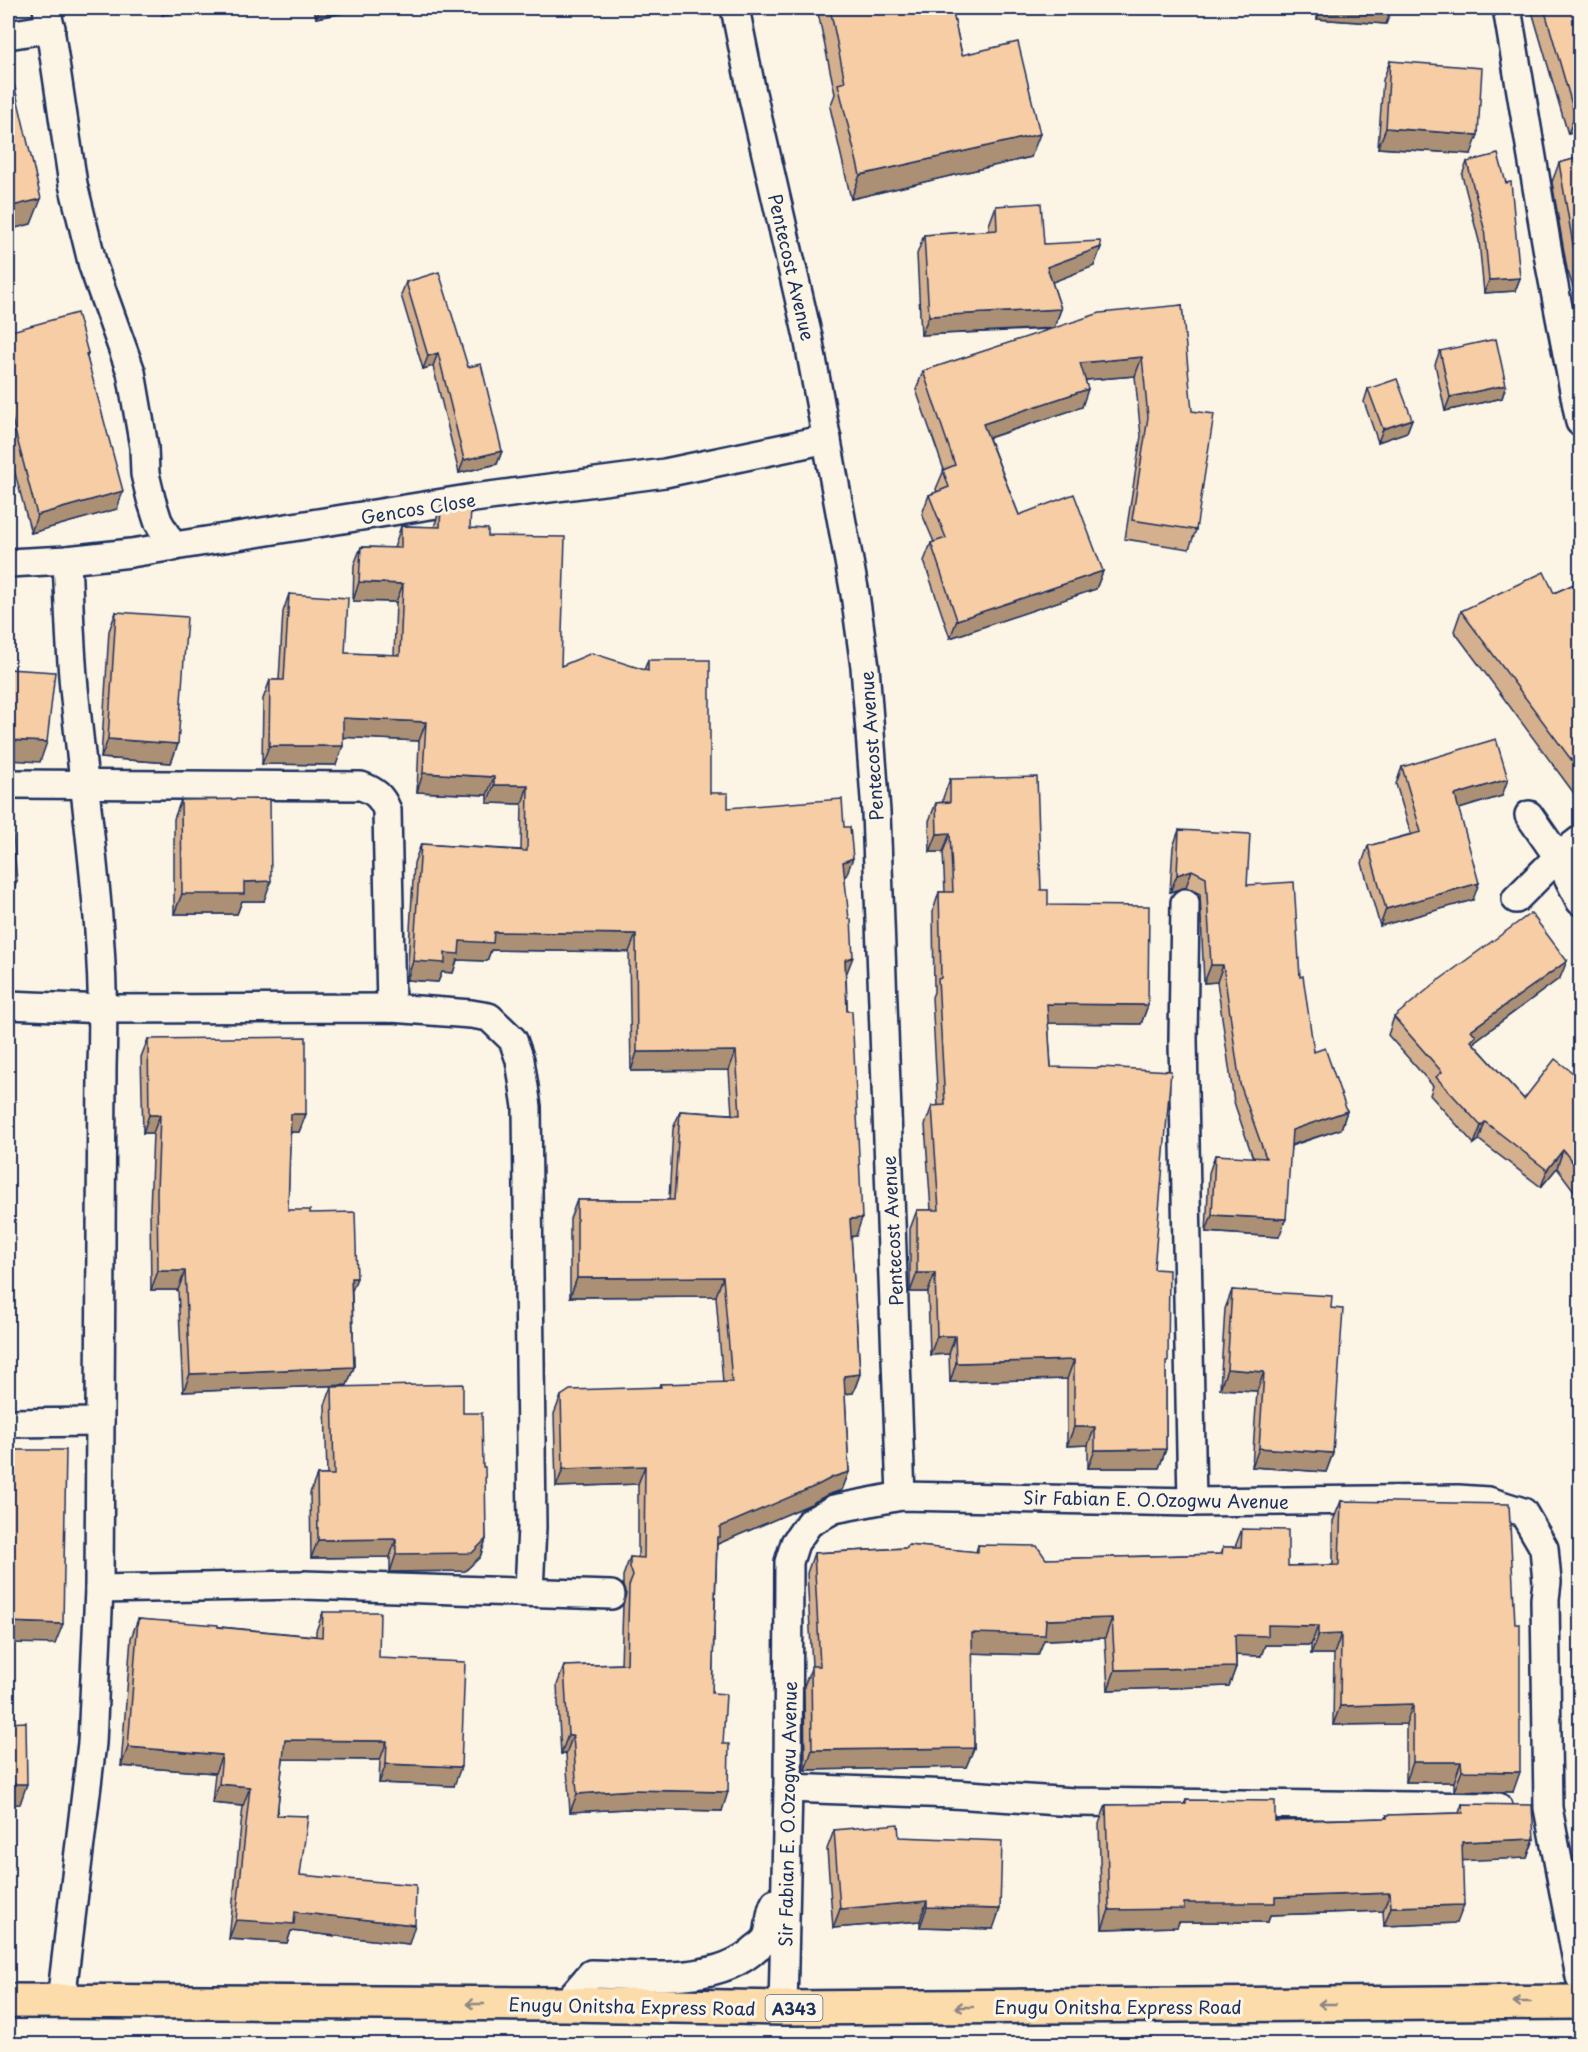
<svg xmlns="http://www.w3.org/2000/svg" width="1588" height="2052" font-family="'Playpen Sans',sans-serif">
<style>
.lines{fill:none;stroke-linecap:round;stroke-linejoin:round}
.street-casing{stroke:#1b2f5e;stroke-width:32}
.highway-casing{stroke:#1b2f5e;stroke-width:38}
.street{stroke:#fcf5e5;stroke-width:27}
.highway{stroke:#fddcac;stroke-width:33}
.wall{fill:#d4b08e;stroke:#1b2f5e;stroke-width:1.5}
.shaded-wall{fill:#ac9074;stroke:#1b2f5e;stroke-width:1.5}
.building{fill:#f6cda5;stroke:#1b2f5e;stroke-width:1.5}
.oneway{stroke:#8c8685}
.labels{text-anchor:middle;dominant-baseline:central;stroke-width:6;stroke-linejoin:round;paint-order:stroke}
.shield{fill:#fcf5e5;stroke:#5e6a86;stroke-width:1.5}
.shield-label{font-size:16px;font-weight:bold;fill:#1b2f5e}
.street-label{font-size:18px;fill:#1b2f5e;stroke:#fcf5e5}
</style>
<rect width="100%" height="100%" fill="#fcf5e5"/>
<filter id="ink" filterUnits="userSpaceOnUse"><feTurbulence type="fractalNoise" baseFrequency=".0167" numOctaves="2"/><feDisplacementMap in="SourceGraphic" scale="12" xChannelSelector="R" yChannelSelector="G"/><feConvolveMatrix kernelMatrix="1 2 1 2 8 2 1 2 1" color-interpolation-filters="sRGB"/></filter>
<g filter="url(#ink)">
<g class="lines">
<g class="street-casing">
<g id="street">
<path d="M47 8 73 184 93 266 131 372 144 447 145 474 151 499 158 521 173 547"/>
<path d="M735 8 752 93 808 337 855 594 865 667 876 812 901 1496"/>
<path d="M1507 8 1550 265 1580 422"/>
<path d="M8 35 51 28"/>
<path d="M8 563 67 560 131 553 474 498 665 473 827 439"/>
<path d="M8 784 361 786C375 791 381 796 387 810L391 1008"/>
<path d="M1529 815 1558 857 1580 901"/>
<path d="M1516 899 1558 857 1580 840"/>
<path d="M1185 903 1183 1040 1192 1502"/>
<path d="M8 1005 104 1009 391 1008 471 1014 489 1017 513 1040 520 1060 527 1107 532 1527 529 1591"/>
<path d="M8 1423 100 1422"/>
<path d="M99 1589 304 1585 611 1595"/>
<path d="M788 1788 953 1794 1074 1802 1498 1807"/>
<path d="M61 2001 92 1743 99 1589 102 1066C107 940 86 813 74 688 70 645 69 602 67 560"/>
<path d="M565 2004 591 1974C641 1975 717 1986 756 1948 759 1946 764 1942 766 1939 772 1929 768 1915 775 1903"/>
<path d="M783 2008 788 1788 789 1562 795 1543 809 1523 834 1509 901 1496 1192 1502 1458 1499 1488 1501 1523 1512 1544 1548 1547 1582 1545 1599 1548 1808 1580 1977"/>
</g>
</g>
<g class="highway-casing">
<path id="highway" d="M8 2001 565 2004 783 2008 1580 2002"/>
</g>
<use href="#street" class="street"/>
<use href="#highway" class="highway"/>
</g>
<g class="wall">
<path d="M161 8H202L162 15Z"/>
<path d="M313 8H372L316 18Z"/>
<path d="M817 8H952L962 55 1031 157 851 199 830 107 835 94Z"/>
<path d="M1318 8H1392L1386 24 1317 19Z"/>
<path d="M1527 8H1581V131L1568 134 1531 8 1527 9Z"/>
<path d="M1390 61 1471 154 1378 148 1383 80Z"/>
<path d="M1581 157V311L1567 269 1552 182 1559 163Z"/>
<path d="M1467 162 1520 278 1515 291 1484 293 1479 241 1462 175Z"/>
<path d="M996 206 1044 244 1101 247 1094 266 1052 282 1061 309 1054 328 1182 305 1196 530 1189 549 1125 539 1141 436 1135 376 1086 380 1082 407 989 438 1019 515 1103 571 1096 589 950 638 924 561 931 543 934 542 922 514 929 495 937 492 936 489 944 470 916 390 923 371 1052 329 921 335 917 254 924 235 989 231V225Z"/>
<path d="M406 282 502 451 497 464 459 473 433 366 423 369 401 295Z"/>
<path d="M8 332 88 353 87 357 117 509 31 533 8 447Z"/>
<path d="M1440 351 1506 385 1502 398 1445 411 1435 364Z"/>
<path d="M1368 389 1412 419 1407 432 1378 442 1364 402Z"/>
<path d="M441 506 470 528 488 536 561 666 644 670 648 660 710 793 728 808 846 876 845 877 846 975 856 1236 851 1237 860 1374 853 1393 845 1394 849 1472 842 1490 827 1495 811 1504 717 1544 712 1693 722 1811 627 1809 570 1812 566 1754H561L557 1685 564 1666 621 1664 623 1605 626 1594 623 1586V1576L630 1557 638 1558V1484L556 1487 554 1414 561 1396 659 1387 660 1384 723 1383 716 1296 570 1297V1219L577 1200H669L673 1129 680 1111 732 1114 729 1070 631 1071 629 952 491 950 487 961 457 960 453 973 442 972 438 982 407 980 414 863 421 844 521 850 522 804 487 803V795L417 792 419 741 343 737 336 765 262 764 263 699 270 680H279L283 612 289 594 345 653 394 655 396 602 353 601 354 565 361 547 394 548 395 545 401 526 434 527Z"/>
<path d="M1581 581V799L1579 800 1454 631 1461 611 1554 593Z"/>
<path d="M116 612 178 744 171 763 101 758 109 631Z"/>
<path d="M1402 767 1502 796 1459 809 1473 900 1380 926 1362 863 1368 846 1411 834 1396 784Z"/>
<path d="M950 779 1041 890 1048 905 1148 1005 1141 1024 1048 1023 1051 1067 1154 1269 1166 1368V1449L1159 1468H1088V1445L1067 1446V1379L950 1382 949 1354 930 1355 928 1292H910V1229L917 1210H931L925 1125 932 1106H938L932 997 934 992 933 911 939 892H945L943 852H930L929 821 936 803 943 802V798Z"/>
<path d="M181 800 264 901H242L237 914H174V819Z"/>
<path d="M1179 830 1247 885 1300 977 1314 1052 1347 1111 1341 1129 1291 1146 1279 1237 1206 1232 1209 1173 1215 1155 1253 1158 1234 1102 1217 982 1204 983 1200 894 1186 887 1170 892 1173 847Z"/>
<path d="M1560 978 1475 1041 1474 1044 1524 1099 1581 1079V1200L1557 1168 1541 1187 1479 1140 1474 1144 1430 1095 1433 1086 1388 1035 1394 1017Z"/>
<path d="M148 1039 306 1114 299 1132H290L288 1210 310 1213 352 1293 354 1367 347 1385 183 1392 178 1290H151L150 1209 153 1133H143L141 1057Z"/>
<path d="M1232 1290 1331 1308 1333 1453 1326 1472 1252 1467 1257 1391 1220 1389 1225 1309Z"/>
<path d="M332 1387 463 1413 483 1467 486 1539 480 1557 465 1571 390 1572V1557L311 1558 310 1493 317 1475H327L325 1405Z"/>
<path d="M1341 1501 1513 1792 1454 1791V1782H1406V1724L1333 1725 1334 1654H1311V1645H1265L1261 1656 1236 1655V1667L1229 1686 1108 1690 1105 1638 1044 1640 1038 1655 972 1653 974 1748 966 1767 805 1770 804 1686 812 1666 807 1573 814 1553 906 1548 908 1545 976 1552 978 1545 1046 1559 1220 1554 1223 1547H1235L1242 1529 1288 1566 1333 1565V1521Z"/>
<path d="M323 1612 379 1658 454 1786 379 1783 380 1760 283 1759 277 1815 300 1875 409 1944 291 1931 287 1943 229 1939 243 1806 212 1803 215 1773 121 1766 131 1638 138 1619 316 1636V1631Z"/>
<path d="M1186 1800 1275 1821 1386 1818 1387 1815 1459 1813 1462 1804 1534 1839 1527 1858 1462 1860 1457 1923 1384 1926 1383 1911 1270 1915 1268 1922H1179L1177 1927 1102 1929 1099 1824 1106 1805 1184 1804Z"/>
<path d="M834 1830 899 1837 993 1929 920 1927V1921L833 1928 827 1849Z"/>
</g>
<g class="shaded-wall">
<path d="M165 8H202L162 15Z"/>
<path d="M320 8H372L316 18Z"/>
<path d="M1321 8H1339L1391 11 1386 24 1317 19Z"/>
<path d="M1581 113V131L1568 134 1575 115Z"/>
<path d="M1386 128 1478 135 1471 154 1378 148Z"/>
<path d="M1040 134 1031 157 851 199 860 175Z"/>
<path d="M41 199 31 224 8 230V207Z"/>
<path d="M1101 247 1094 266 1040 287 1047 267Z"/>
<path d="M1520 278 1515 291 1484 293 1489 280Z"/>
<path d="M1061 309 1054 328 921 335 929 316Z"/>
<path d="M438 353 433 366 423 369 428 356Z"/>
<path d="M1142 357 1135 376 1073 381 1080 363Z"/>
<path d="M1506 385 1502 398 1445 411 1450 397Z"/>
<path d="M1088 389 1082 407 976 442 983 424Z"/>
<path d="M1412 419 1407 432 1378 442 1383 429Z"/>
<path d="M502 451 497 464 459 473 464 460Z"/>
<path d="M123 491 117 509 31 533 37 515Z"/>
<path d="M1103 571 1096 589 950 638 957 620Z"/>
<path d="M359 582 403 584 396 602 353 601Z"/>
<path d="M343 718 426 722 419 741 337 737Z"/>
<path d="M108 739 178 744 171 763 101 758Z"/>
<path d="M8 740 47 742 40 762 8 760Z"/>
<path d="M269 746H343L336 765 262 764Z"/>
<path d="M423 773 494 777 487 795 417 792Z"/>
<path d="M1508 779 1502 796 1449 812 1455 795Z"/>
<path d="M494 785H528L522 804 487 803Z"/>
<path d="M950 833 943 852H930L937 834Z"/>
<path d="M853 858 846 876 836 881 843 862Z"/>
<path d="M1192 870 1186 887 1170 892 1177 875Z"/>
<path d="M17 881 10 900 8 901V882Z"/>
<path d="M271 881 264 901H242L237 914H174L182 894 244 882Z"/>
<path d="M1479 883 1473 900 1380 926 1386 909Z"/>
<path d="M494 932 636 934 629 952 491 950 487 961 457 960 453 973 442 972 438 982 407 980 413 961 445 953 460 941Z"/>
<path d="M853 957 846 975 845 960Z"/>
<path d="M1567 961 1560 978 1475 1041 1470 1054 1471 1030Z"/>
<path d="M1211 965H1223L1217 982 1204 983Z"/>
<path d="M1047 1004 1148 1005 1141 1024 1041 1023Z"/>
<path d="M736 1051 729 1070 631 1071 637 1052Z"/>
<path d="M1347 1111 1341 1129 1285 1147 1292 1130Z"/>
<path d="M291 1114H306L299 1132H284Z"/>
<path d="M149 1115H160L153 1133H143Z"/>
<path d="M1485 1122 1479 1140 1474 1144 1481 1126Z"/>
<path d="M1563 1150 1557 1168 1541 1187 1547 1170Z"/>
<path d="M1212 1215 1286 1219 1279 1237 1206 1232Z"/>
<path d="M862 1218 856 1236 843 1237 850 1219Z"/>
<path d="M158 1271H185L178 1290H151Z"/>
<path d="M917 1273H935L928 1292H910Z"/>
<path d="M723 1277 716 1296 570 1297 577 1278Z"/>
<path d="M351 1278H357L350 1296Z"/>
<path d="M937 1336H955L949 1354 930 1355Z"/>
<path d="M1074 1360 1067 1379 950 1382 956 1363Z"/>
<path d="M354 1367 347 1385 183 1392 190 1374Z"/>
<path d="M1227 1369 1264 1372 1257 1391 1220 1389Z"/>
<path d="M860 1374 853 1393 837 1394 844 1376Z"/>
<path d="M1074 1427H1095L1088 1445 1067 1446Z"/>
<path d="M1259 1448 1333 1453 1326 1472 1252 1467Z"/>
<path d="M1166 1449 1159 1468H1088L1095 1450Z"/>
<path d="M645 1466 638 1484 556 1487 563 1469Z"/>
<path d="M849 1472 842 1490 827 1495 811 1504 713 1546 720 1527 833 1477Z"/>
<path d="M396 1539 390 1557 311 1558 318 1540Z"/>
<path d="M486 1539 480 1557 465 1571 390 1572 396 1554Z"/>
<path d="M1112 1618 1105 1638 1044 1640 1038 1655 965 1653 972 1633 1046 1620Z"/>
<path d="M8 1622 63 1624 55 1644 8 1643Z"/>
<path d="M1268 1625 1318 1626 1311 1645H1265L1261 1656 1228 1655 1235 1635Z"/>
<path d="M1341 1634 1334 1654H1311L1318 1635Z"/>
<path d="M1236 1667 1229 1686 1108 1690 1115 1670Z"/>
<path d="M1413 1704 1406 1724 1333 1725 1340 1706Z"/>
<path d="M568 1735H573L566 1754H561Z"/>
<path d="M285 1740 387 1741 380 1760 278 1759Z"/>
<path d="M128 1747 222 1755 215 1773 121 1766Z"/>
<path d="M974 1748 966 1767 805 1770 812 1750Z"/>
<path d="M1413 1762H1461L1454 1782H1406Z"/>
<path d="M386 1764 461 1767 454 1786 379 1783Z"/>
<path d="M1462 1771 1520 1772 1513 1792 1454 1791Z"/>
<path d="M8 1784H27L20 1804 8 1805Z"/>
<path d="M219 1784 250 1787 243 1806 212 1803Z"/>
<path d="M633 1790 728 1792 722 1811 627 1809 570 1812 577 1794Z"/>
<path d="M1534 1839 1527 1858 1455 1861 1462 1842Z"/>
<path d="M1390 1893 1383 1911 1270 1915 1268 1922H1179L1177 1927 1102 1929 1109 1910 1184 1903 1275 1897Z"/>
<path d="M927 1901 920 1921 833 1928 840 1909Z"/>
<path d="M1464 1905 1457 1923 1384 1926 1391 1907Z"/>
<path d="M927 1907 1000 1909 993 1929 920 1927Z"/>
<path d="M295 1912 415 1925 409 1944 291 1931 287 1943 229 1939 236 1920Z"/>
</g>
<g class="building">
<path d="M830 8H952L962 55 1018 42 1040 134 860 175 838 84 845 82Z"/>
<path d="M1339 8H1392L1391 11Z"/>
<path d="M1544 8H1581V113L1575 115Z"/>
<path d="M1390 61 1482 68 1478 135 1386 128Z"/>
<path d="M8 67H10L41 199 8 207Z"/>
<path d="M1498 154 1506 183 1511 182 1520 278 1489 280 1484 228 1467 162Z"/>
<path d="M1581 157V272L1574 250 1559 163Z"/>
<path d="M1041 203 1044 244 1100 241 1101 247 1047 267 1061 309 929 316 924 235 997 230 996 206Z"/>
<path d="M439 272 468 367 481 364 502 451 464 460 438 353 428 356 406 282Z"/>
<path d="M1182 305 1192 411 1214 414 1196 530 1132 520 1148 417 1142 357 1080 363 1088 389 983 424 1019 515 1074 494 1103 571 957 620 931 543 946 538 929 495 949 487 943 470 955 465 923 371 1100 313Z"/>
<path d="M77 313 88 353 86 354 123 491 37 515 8 404V332Z"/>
<path d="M1496 339 1506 385 1450 397 1440 351Z"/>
<path d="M1397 379 1412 419 1383 429 1368 389Z"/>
<path d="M441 506 471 507 470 528 488 529V536L565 537 561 666 592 653 648 671V660H710V793H728V808L842 799 844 827H850L853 858 843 862 849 919H851L853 957 845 960 847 1011H852L862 1218 850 1219 860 1374 844 1376 849 1472 833 1477 818 1485 720 1527V1537H717L712 1693 726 1694 723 1744H729L728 1792 633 1790 577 1794 573 1735H568L564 1666 627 1664 629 1586 633 1576 630 1567V1557L644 1558 645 1466 563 1469 561 1396 570 1390 661 1387 660 1384 732 1382 723 1277 577 1278V1200H674L680 1111 740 1115 736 1051 637 1052 636 934 494 932 493 943 460 941 459 954 445 953V963L413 961 421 844 527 851 528 785H494V777L423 773 426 722 343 718V746H269L270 680H284L289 594 348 598 345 653 400 655 403 584 359 582 361 547 401 548V526L440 527Z"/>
<path d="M1544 572 1554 593 1581 581V773L1461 611Z"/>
<path d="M116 612 187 617 178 744 108 739Z"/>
<path d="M8 669 55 672 47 742 8 740Z"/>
<path d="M1496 739 1508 779 1455 795 1479 883 1386 909 1368 846 1421 832 1402 767Z"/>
<path d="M1037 777 1041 890H1048V905L1149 906 1148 1005 1047 1004 1051 1067 1100 1068 1101 1067 1171 1071 1154 1269 1169 1270 1168 1361H1166V1449L1095 1450V1427H1074V1360L956 1363 955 1336H937L935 1273H917V1210H939L932 1106 945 1105 938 979 941 978 939 892H953L950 833 937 834 936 803 950 802V779Z"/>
<path d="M270 799 271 881 244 882V894H182L181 800Z"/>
<path d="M8 800H10L17 881 8 882Z"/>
<path d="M1179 830 1250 834 1247 885 1294 882 1300 977 1303 976 1314 1052 1325 1048 1347 1111 1292 1130 1286 1219 1212 1215 1215 1155 1266 1158 1240 1084 1223 965H1211L1206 877 1192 870 1177 875Z"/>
<path d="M1531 913 1567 961 1471 1030 1476 1036 1471 1041 1524 1099 1555 1059 1581 1079V1173L1563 1150 1547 1170 1485 1122 1481 1126 1436 1077 1442 1072 1394 1017 1439 980Z"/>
<path d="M306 1037V1114H291L288 1210H310V1213L355 1212 357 1278H351L354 1367 190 1374 185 1271H158L157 1191 160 1115H149L148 1039Z"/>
<path d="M1232 1290 1332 1296 1331 1308 1343 1309 1333 1453 1259 1448 1264 1372 1227 1369Z"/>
<path d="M463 1384V1413H482L483 1467H485L486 1539 472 1553 396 1554V1539L318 1540 317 1475H334L332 1387Z"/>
<path d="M8 1450H66L63 1624 8 1622Z"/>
<path d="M1341 1501 1509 1504 1515 1624H1520V1772L1462 1771 1461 1762H1413V1704L1340 1706 1341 1634 1318 1635V1626L1268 1625V1636L1235 1635 1236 1667 1115 1670 1112 1618 1046 1620 1045 1635 972 1633 974 1748 812 1750 811 1666H820L814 1553 907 1548 908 1545 978 1552V1545L1037 1546 1046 1559 1222 1554 1223 1547H1241L1242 1529 1288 1530V1566L1339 1565Z"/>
<path d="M323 1612H380L379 1658 465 1662 461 1767 386 1764 387 1741 285 1740 277 1815 308 1816 300 1875 416 1885 415 1925 295 1912 294 1924 236 1920 250 1787 219 1784 222 1755 128 1747 138 1619 218 1625V1627L322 1637Z"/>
<path d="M26 1722 27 1784H8V1723Z"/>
<path d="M1186 1800 1275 1801V1821L1387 1818V1815L1463 1813 1462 1804 1532 1805 1534 1839 1462 1842 1464 1905 1391 1907 1390 1893 1275 1897V1903H1184V1909L1109 1910 1106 1805 1186 1804Z"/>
<path d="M898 1824 899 1837 1002 1841 1000 1909 927 1907V1901L840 1909 834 1830Z"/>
</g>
<defs><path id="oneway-shaft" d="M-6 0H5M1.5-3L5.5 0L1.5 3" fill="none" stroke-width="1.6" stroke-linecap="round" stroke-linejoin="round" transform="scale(1.5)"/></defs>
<g class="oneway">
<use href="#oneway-shaft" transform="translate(1522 2002) rotate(180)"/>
<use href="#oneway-shaft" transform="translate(475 2004) rotate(-180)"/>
<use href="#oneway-shaft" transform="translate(1327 2004) rotate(180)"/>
<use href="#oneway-shaft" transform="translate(964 2007) rotate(180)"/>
</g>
</g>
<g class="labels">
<rect class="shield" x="765.5" y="1995" width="57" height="26" rx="4.5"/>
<g class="shield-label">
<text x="794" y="2008">A343</text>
</g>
<g class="street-label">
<text transform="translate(792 267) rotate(77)">Pentecost Avenue</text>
<text transform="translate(418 508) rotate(-9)">Gencos Close</text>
<text transform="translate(871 746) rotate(-94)">Pentecost Avenue</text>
<text transform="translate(892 1231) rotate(-93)">Pentecost Avenue</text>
<text transform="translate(1156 1499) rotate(1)">Sir Fabian E. O.Ozogwu Avenue</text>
<text transform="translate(787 1814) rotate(-89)">Sir Fabian E. O.Ozogwu Avenue</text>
<text transform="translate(632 2006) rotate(1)">Enugu Onitsha Express Road</text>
<text x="1118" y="2006">Enugu Onitsha Express Road</text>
</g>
</g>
<rect width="1588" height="2052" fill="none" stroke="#fcf5e5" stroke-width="30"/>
<rect x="15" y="15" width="1558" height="2022" fill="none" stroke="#1b2f5e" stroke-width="2" filter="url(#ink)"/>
</svg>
